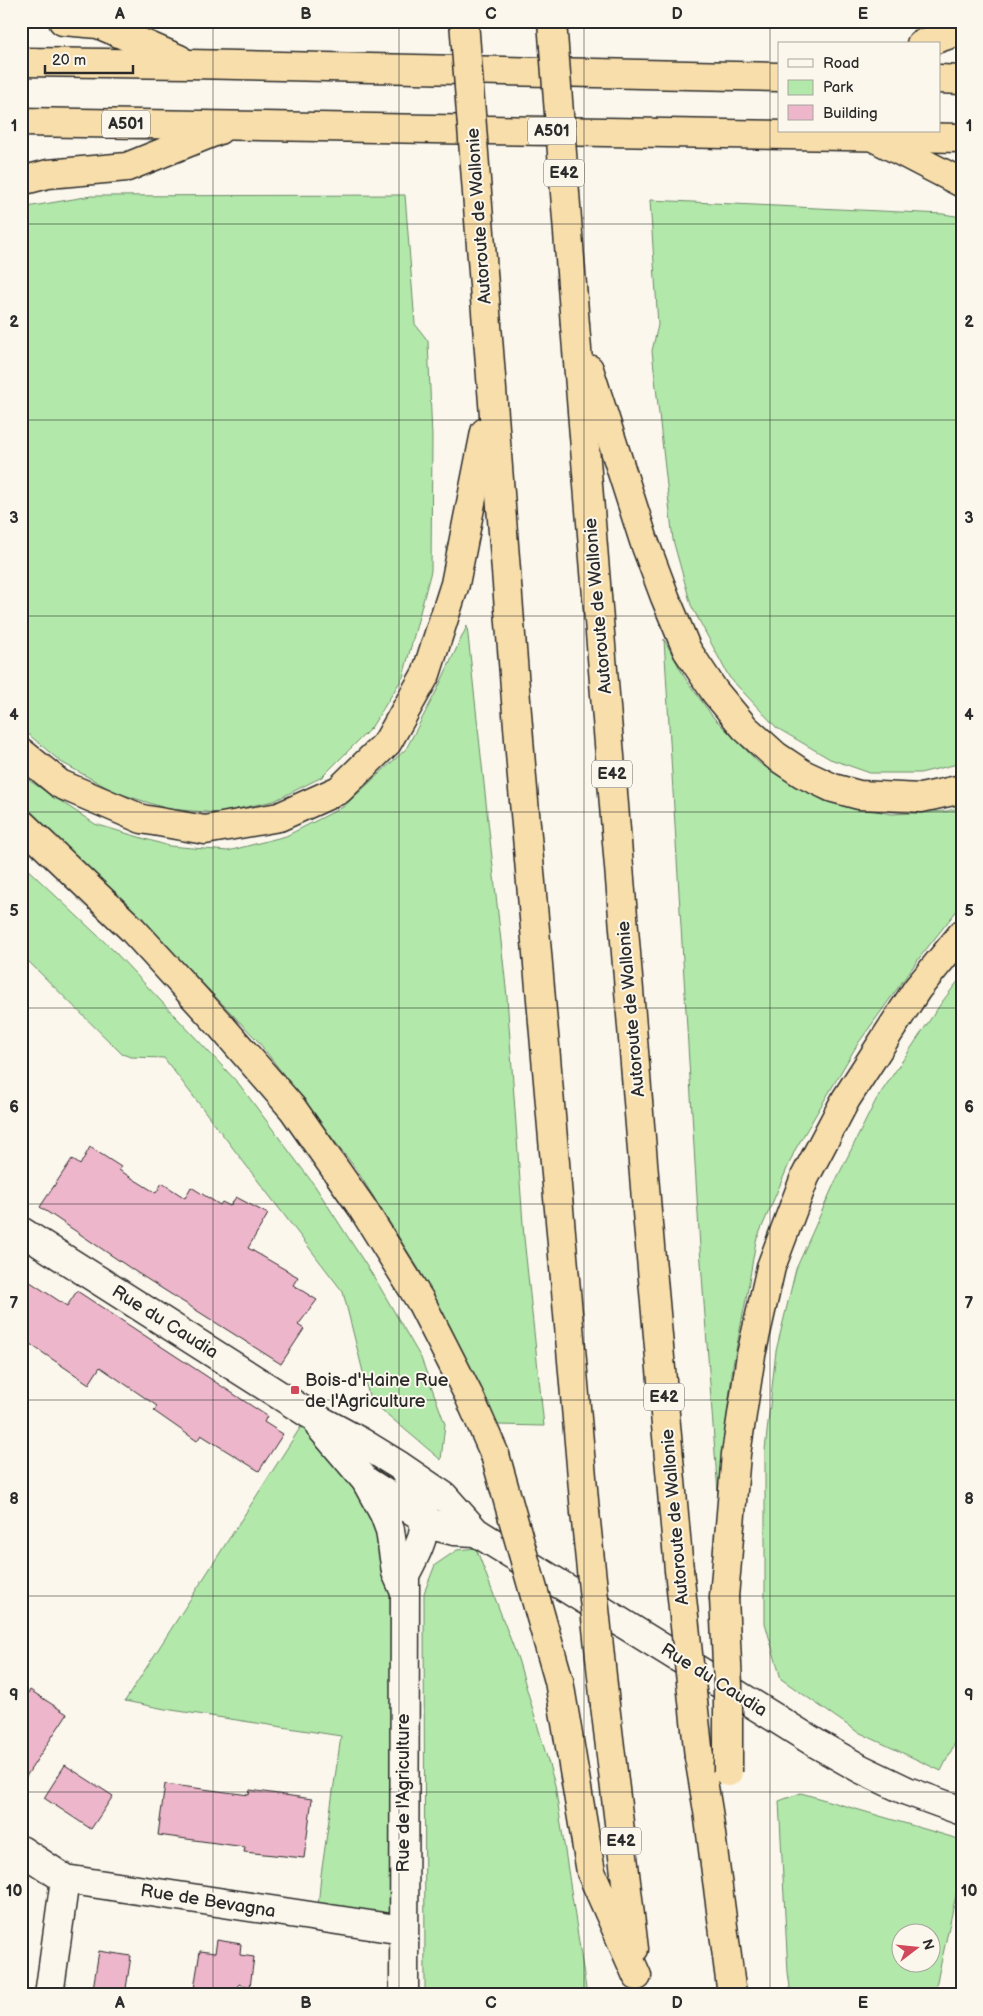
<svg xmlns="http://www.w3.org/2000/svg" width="983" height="2016" font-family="'Balsamiq Sans',sans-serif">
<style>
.green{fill:#b2e8aa;stroke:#6e8a6a;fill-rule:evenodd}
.building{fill:#edb6cb;stroke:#2b2b2b}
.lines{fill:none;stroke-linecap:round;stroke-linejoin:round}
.minor-casing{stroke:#2b2b2b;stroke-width:31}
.highway-casing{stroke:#2b2b2b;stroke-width:31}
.minor{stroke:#fbf7ec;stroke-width:28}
.highway{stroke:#f8deab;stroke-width:28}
.highway-bridge-casing{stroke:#2b2b2b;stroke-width:31;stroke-linecap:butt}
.highway-bridge{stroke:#f8deab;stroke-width:28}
.grid{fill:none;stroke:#2b2b2b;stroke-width:1;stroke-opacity:0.55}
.poi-dot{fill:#d1495b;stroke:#fbf7ec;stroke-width:2}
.labels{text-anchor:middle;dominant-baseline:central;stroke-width:4;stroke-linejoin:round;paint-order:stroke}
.shield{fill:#fbf7ec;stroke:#696865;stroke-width:1}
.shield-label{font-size:16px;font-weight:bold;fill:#2b2b2b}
.street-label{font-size:18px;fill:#2b2b2b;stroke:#fbf7ec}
.poi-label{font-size:18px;fill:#2b2b2b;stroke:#fbf7ec;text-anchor:start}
.neatline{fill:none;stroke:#2b2b2b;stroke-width:2}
.grid-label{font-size:16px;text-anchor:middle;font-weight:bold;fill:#2b2b2b}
</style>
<rect width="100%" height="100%" fill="#fbf7ec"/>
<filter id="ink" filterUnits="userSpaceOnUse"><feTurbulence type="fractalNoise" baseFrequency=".02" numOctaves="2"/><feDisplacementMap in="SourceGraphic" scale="10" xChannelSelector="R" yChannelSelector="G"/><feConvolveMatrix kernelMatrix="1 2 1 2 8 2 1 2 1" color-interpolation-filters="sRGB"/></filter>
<g filter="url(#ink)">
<g class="green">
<path d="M405 195 415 324 428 341 432 437 431 571 403 677 371 728 322 777 274 801 219 813 168 809 115 792 61 762 21 728V208L91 196Z"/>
<path d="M650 200 943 214 962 217V763L920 773H870L830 759 777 728 729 677 691 605 673 540 652 351 658 325Z"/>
<path d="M467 626 507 997 524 1238 544 1426 497 1425 420 1271 356 1169 257 1040 164 943 21 806V775L95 824 169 846 228 851 286 836 343 807 406 749 437 690Z"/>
<path d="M664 639 685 678 713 717 759 763 824 801 892 814 947 811 962 807V904L920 957 857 1045 795 1150 756 1241 747 1294 733 1365 718 1494 700 1248Z"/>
<path d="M21 863 113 950 239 1084 315 1186 377 1282 421 1358 445 1424 441 1460 370 1400 343 1292 164 1058 131 1057 122 1054 21 954Z"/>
<path d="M962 976V1729L941 1771 856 1731 781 1679 765 1623V1450L776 1351 796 1269 834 1184 876 1100 942 1002Z"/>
<path d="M309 1414 390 1530 403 1930 317 1918 321 1875 341 1736 165 1709 125 1701Z"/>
<path d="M476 1548 518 1659 555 1785 587 1995H425L424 1593 435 1565 457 1550Z"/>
<path d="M801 1793 962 1840V1868L934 1995H791L788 1972 779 1801ZM900 1934H930V1964H900Z"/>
</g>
<g class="building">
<path d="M90 1147 121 1167 119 1170 156 1193 162 1183 185 1198 191 1187 220 1205 222 1202 230 1206 236 1197 268 1214 248 1248 298 1277 293 1285 317 1300 298 1325 304 1329 281 1364 136 1272 40 1207 72 1159 80 1165Z"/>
<path d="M21 1276 67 1306 77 1291 267 1416 264 1422 283 1434 259 1471 201 1435 197 1441 154 1411 157 1406 100 1367 89 1384 21 1338Z"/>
<path d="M30 1690 67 1714 21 1784V1704Z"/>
<path d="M65 1765 113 1796 91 1829 44 1798Z"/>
<path d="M165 1784 249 1795 250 1790 312 1799 304 1858 244 1852 245 1847 158 1835Z"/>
<path d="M217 1940 241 1944 240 1955 254 1957 250 1987 239 1984 237 1995H193L200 1951 215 1953Z"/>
<path d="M99 1951 131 1956 125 1995H92Z"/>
</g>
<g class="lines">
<g class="minor-casing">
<g id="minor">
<path d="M21 1231 309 1414 361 1442 400 1466 444 1496 476 1532 817 1744 861 1769 907 1791 962 1811"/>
<path d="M320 1427 366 1481 438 1527 454 1531 476 1532"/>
<path d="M367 1483 384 1514 390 1530 396 1572 404 1590"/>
<path d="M21 1850 65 1879 403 1930"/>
<path d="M49 1995 65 1879"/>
<path d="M404 1995 405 1575C429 1530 433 1515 404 1471"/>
</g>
</g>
<g class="highway-casing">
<g id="highway">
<path d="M63 21 98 24 179 59"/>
<path d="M921 44 962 30"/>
<path d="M21 62 189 64 779 77"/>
<path d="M939 79 962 80"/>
<path d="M21 122 962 138"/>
<path d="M877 139 962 183"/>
<path d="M21 181 48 174 127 167 219 130"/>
<path d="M487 325 522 778 585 1512"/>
<path d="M575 325 648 1224 679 1570"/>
<path d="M589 369 644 541 665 597 687 650 715 692 745 728 776 756 803 774 833 788 859 795 921 798 962 789"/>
<path d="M21 752 60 784 142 819 205 830 279 817 339 790 387 743 426 674 455 584 485 432"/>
<path d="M21 823 132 929 221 1026 293 1109 361 1206 421 1302 469 1396 495 1455"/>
<path d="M724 1597 736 1454 751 1355 771 1267 805 1177 846 1099 917 989 962 934"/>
<path d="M559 1681 591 1872 637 1976"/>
<path d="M605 1705 634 1949"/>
<path d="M699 1757 708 1811 732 1995"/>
</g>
</g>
<use href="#minor" class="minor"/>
<use href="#highway" class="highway"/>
<g class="highway-bridge-casing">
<g id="highway-bridge">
<path d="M464 21 487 325"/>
<path d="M552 21 575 325"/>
<path d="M495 1455 559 1681"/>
<path d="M585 1512 605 1705"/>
<path d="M679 1570 699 1757"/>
<path d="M724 1597 728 1686V1772"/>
</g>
</g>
<use href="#highway-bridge" class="highway-bridge"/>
</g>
</g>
<path class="grid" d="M213 21V1995M399 21V1995M584 21V1995M770 21V1995M21 224H962M21 420H962M21 616H962M21 812H962M21 1008H962M21 1204H962M21 1400H962M21 1596H962M21 1792H962"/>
<rect class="poi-dot" x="290" y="1385" width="10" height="10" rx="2.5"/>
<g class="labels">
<g class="shield">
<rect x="102" y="110.5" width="48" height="27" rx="4"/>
<rect x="528" y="117.5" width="48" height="27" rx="4"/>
<rect x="544" y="159.5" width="40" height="27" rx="4"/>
<rect x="592" y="760.5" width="40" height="27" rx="4"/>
<rect x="644" y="1383.5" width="40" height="27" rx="4"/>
<rect x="601" y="1827.5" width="40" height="27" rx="4"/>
</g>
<g class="shield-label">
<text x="126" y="124">A501</text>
<text x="552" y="131">A501</text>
<text x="564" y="173">E42</text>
<text x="612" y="774">E42</text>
<text x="664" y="1397">E42</text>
<text x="621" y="1841">E42</text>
</g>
<g class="street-label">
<text transform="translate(479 216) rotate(-94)">Autoroute de Wallonie</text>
<text transform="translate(598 606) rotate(-95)">Autoroute de Wallonie</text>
<text transform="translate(631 1009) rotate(-95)">Autoroute de Wallonie</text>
<text transform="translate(165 1322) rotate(32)">Rue du Caudia</text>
<text transform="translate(675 1517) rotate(-95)">Autoroute de Wallonie</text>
<text transform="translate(714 1680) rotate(32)">Rue du Caudia</text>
<text transform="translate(403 1793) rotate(-90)">Rue de l'Agriculture</text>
<text transform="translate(208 1901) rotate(9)">Rue de Bevagna</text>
</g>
<g class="poi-label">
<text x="305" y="1380">Bois-d'Haine Rue<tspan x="305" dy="21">de l'Agriculture</tspan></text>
</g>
</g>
<rect width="983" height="2016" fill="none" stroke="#fbf7ec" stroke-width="55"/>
<rect x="778" y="42" width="162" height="90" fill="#fbf7ec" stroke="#a8a59f"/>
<rect x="788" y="59" width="25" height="8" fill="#fbf7ec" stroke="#a8a59f"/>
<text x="823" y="68" font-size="15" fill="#2b2b2b">Road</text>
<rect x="788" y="80" width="25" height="15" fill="#b2e8aa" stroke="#a8a59f"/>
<text x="823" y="92" font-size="15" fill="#2b2b2b">Park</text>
<rect x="788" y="105" width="25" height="15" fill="#edb6cb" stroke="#a8a59f"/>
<text x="823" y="118" font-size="15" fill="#2b2b2b">Building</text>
<g transform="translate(916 1948) rotate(74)"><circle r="24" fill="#fbf7ec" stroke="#a8a59f"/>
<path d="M0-4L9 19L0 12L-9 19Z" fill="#d1495b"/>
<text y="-8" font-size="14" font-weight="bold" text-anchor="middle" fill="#2b2b2b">N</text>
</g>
<path d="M45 65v8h88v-8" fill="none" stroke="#2b2b2b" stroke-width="2.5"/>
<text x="52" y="65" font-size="15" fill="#2b2b2b" stroke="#fbf7ec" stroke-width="4" paint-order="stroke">20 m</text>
<rect x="28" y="28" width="928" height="1960" class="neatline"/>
<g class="grid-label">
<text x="120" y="19">A</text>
<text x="306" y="19">B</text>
<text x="491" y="19">C</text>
<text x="677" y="19">D</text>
<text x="863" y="19">E</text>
<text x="14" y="131">1</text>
<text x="969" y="131">1</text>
<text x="14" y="327">2</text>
<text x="969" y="327">2</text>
<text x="14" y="523">3</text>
<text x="969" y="523">3</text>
<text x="14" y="720">4</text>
<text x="969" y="720">4</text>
<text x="14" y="916">5</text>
<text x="969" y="916">5</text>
<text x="14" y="1112">6</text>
<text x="969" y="1112">6</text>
<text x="14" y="1308">7</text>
<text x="969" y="1308">7</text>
<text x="14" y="1504">8</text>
<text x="969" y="1504">8</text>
<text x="14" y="1700">9</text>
<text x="969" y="1700">9</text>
<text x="14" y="1896">10</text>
<text x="969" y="1896">10</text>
<text x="120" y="2008">A</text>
<text x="306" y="2008">B</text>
<text x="491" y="2008">C</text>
<text x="677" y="2008">D</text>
<text x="863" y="2008">E</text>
</g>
</svg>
